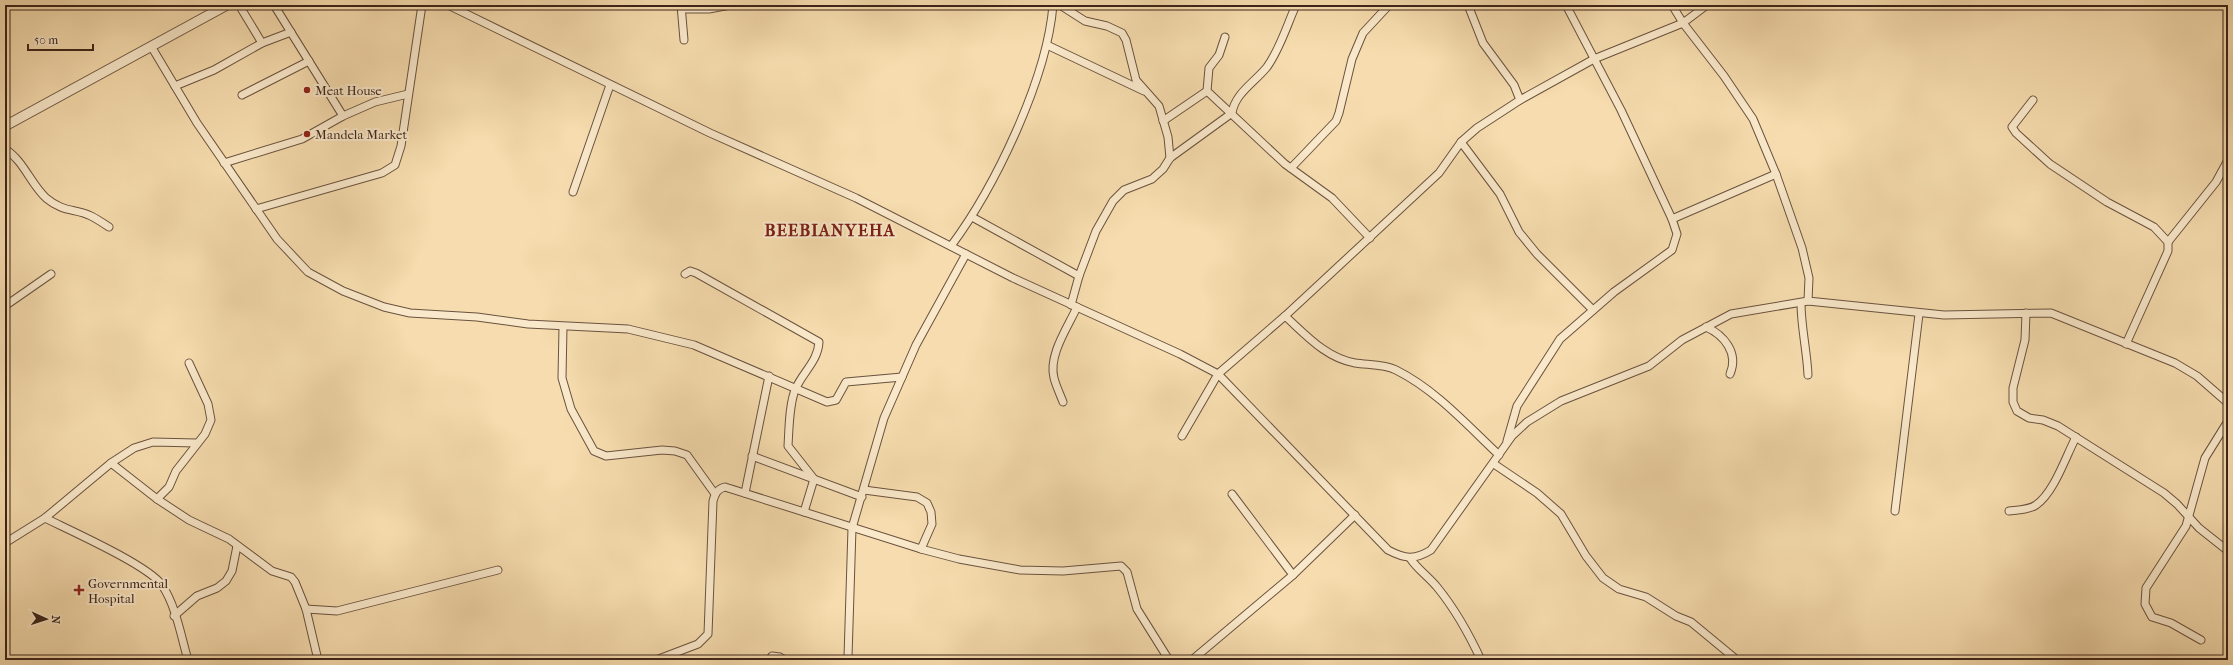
<svg xmlns="http://www.w3.org/2000/svg" width="2233" height="665" font-family="'IM FELL French Canon',serif">
<style>
.lines{fill:none;stroke-linecap:round;stroke-linejoin:round}
.minor-casing{stroke:#6a523e;stroke-width:9}
.tertiary-casing{stroke:#6a523e;stroke-width:11}
.minor{stroke:#f9e8ca;stroke-width:7}
.tertiary{stroke:#f9e8ca;stroke-width:9}
.poi-dot{fill:#8f2418;stroke:#f9e8ca;stroke-width:1.5}
.labels{text-anchor:middle;dominant-baseline:central;stroke-width:4;stroke-linejoin:round;paint-order:stroke}
.poi-label{font-size:13px;fill:#3c2419;stroke:#f9e8ca;text-anchor:start}
.district-label{font-size:17px;font-weight:bold;letter-spacing:1px;fill:#7a1f14;stroke:#f9e8ca}
</style>
<rect width="100%" height="100%" fill="#f6dcae"/>
<filter id="stains"><feTurbulence type="fractalNoise" baseFrequency=".005" numOctaves="4"/><feColorMatrix values="0 0 0 0 .2 0 0 0 0 .09 0 0 0 0 .02 0 0 0 .5 -.17"/></filter>
<radialGradient id="worn" r=".72"><stop offset=".6" stop-color="#630" stop-opacity="0"/><stop offset="1" stop-color="#630" stop-opacity=".3"/></radialGradient>
<g class="lines">
<g class="minor-casing">
<g id="minor">
<path d="M239 5 262 43"/>
<path d="M274 5 343 116"/>
<path d="M448 5 710 133 856 198 1013 278 1180 354 1218 374 1388 550C1405 559 1415 560 1431 550L1512 436 1527 422 1561 401 1649 366 1682 340 1731 314 1808 301 1944 315 2051 313 2175 363 2197 376 2228 403"/>
<path d="M681 5 684 40"/>
<path d="M1060 5 1085 21 1107 26 1122 33 1126 40 1136 80 1159 106 1168 137 1170 158"/>
<path d="M1468 5 1483 43 1514 85 1520 100"/>
<path d="M1672 5 1683 23 1724 76 1753 119 1776 174 1802 248 1809 278 1808 301"/>
<path d="M682 9H709L730 5"/>
<path d="M1225 37 1219 55 1209 68 1207 91 1285 164 1332 198 1370 238"/>
<path d="M1047 45 1144 91"/>
<path d="M151 46 197 123 277 239 308 272 343 291 384 307 410 313 477 317 528 324 628 329 694 345 827 402 836 400 846 382 902 377"/>
<path d="M175 86 214 70 262 43 291 32"/>
<path d="M242 95 309 61"/>
<path d="M2033 100 2012 127 2016 133 2050 164 2107 202 2154 227 2168 242V251L2126 344"/>
<path d="M1163 121 1207 91"/>
<path d="M1461 142 1500 194 1519 232 1537 254 1593 310"/>
<path d="M5 149C24 161 30 183 46 198 64 213 74 208 91 216 97 219 103 223 109 227"/>
<path d="M224 163 302 139 343 116 375 102 408 94"/>
<path d="M1291 168 1336 121 1339 113 1352 59 1363 33 1389 5"/>
<path d="M573 192 610 85"/>
<path d="M256 209 382 173 395 165 401 146 422 5"/>
<path d="M972 217 1079 276"/>
<path d="M1672 219 1776 174"/>
<path d="M2168 242 2216 182 2228 160"/>
<path d="M951 246C995 187 1047 79 1053 5"/>
<path d="M685 274 690 271 696 273 819 342C818 361 803 372 796 388 789 402 789 431 788 446L814 479 804 512"/>
<path d="M1801 303C1801 327 1807 351 1808 375"/>
<path d="M1071 305 1079 276 1096 231 1113 201 1124 190 1152 179 1163 169 1170 158 1232 113C1235 93 1255 82 1267 67 1280 49 1287 25 1296 5"/>
<path d="M5 306 51 274"/>
<path d="M2026 313 2025 340 2013 388V402L2017 411 2029 418 2043 420 2058 426 2164 493 2177 504 2199 528 2228 551"/>
<path d="M1285 316C1306 335 1326 358 1355 363 1368 365 1384 364 1396 370 1436 390 1467 425 1499 455"/>
<path d="M563 327 562 378 571 409 594 451 606 456 662 450 675 451 687 455 715 494"/>
<path d="M1706 327C1724 335 1739 353 1730 374"/>
<path d="M1063 402C1060 394 1056 386 1054 378 1048 355 1068 327 1077 307"/>
<path d="M1182 436 1218 374 1285 316 1439 173 1461 142 1477 128 1520 100 1594 59 1683 23 1707 5"/>
<path d="M1507 441 1517 406 1560 339 1614 292 1672 250 1677 234 1672 219 1621 110 1566 5"/>
<path d="M752 456 862 497"/>
<path d="M111 463 157 499 189 520 229 539 272 571 291 577 295 582 306 609 318 660"/>
<path d="M1494 464 1537 493 1561 514 1586 556 1603 578 1619 589 1646 597 1676 616 1691 622 1737 660"/>
<path d="M864 490 917 497 927 503 931 512 932 524 921 549"/>
<path d="M745 493 769 376"/>
<path d="M1232 494 1293 575"/>
<path d="M157 499 169 487 176 471 205 434 211 420 208 404 189 363"/>
<path d="M1895 511 1919 314"/>
<path d="M2009 511C2018 510 2029 510 2036 505 2054 493 2066 456 2076 437"/>
<path d="M45 518C69 530 148 565 162 585 176 606 181 636 188 660"/>
<path d="M5 543 45 518 111 463 134 448 153 442 196 443"/>
<path d="M1410 558C1417 569 1428 576 1437 587 1455 609 1469 634 1481 660"/>
<path d="M306 609 337 611 498 570"/>
<path d="M174 616 197 596 217 588 226 581 232 571 237 546"/>
<path d="M2201 640 2171 623 2152 617 2145 604 2146 588 2186 526 2205 458 2228 421"/>
<path d="M848 657 852 528 884 418 916 345 966 254"/>
<path d="M656 660 698 644 708 634 713 501C715 494 717 489 725 487L921 549 959 559 1020 570 1063 571 1121 566 1127 572 1137 609 1169 660"/>
<path d="M769 660 772 656 780 657 785 660"/>
<path d="M1192 660 1293 575 1355 515"/>
</g>
</g>
<g class="tertiary-casing">
<path id="tertiary" d="M5 126 227 5"/>
</g>
<use href="#minor" class="minor"/>
<use href="#tertiary" class="tertiary"/>
</g>
<g class="poi-dot">
<circle cx="307" cy="90" r="4"/>
<circle cx="307" cy="134" r="4"/>
<path d="M77 584h4v4h4v4h-4v4h-4v-4h-4v-4h4z"/>
</g>
<g class="labels">
<g class="poi-label">
<text x="315" y="90">Meat House</text>
<text x="315" y="134">Mandela Market</text>
<text x="88" y="583">Governmental<tspan x="88" dy="15">Hospital</tspan></text>
</g>
<g class="district-label">
<text x="830" y="230">BEEBIANYEHA</text>
</g>
</g>
<rect width="2233" height="665" fill="none" stroke="#f6dcae" stroke-width="20"/>
<rect x="6" y="6" width="2221" height="653" fill="none" stroke="#3c2419" stroke-width="2"/>
<rect x="10" y="10" width="2213" height="645" fill="none" stroke="#3c2419"/>
<g transform="translate(46 619) rotate(93)" stroke="#f9e8ca" stroke-width="3" paint-order="stroke">
<path d="M0-3L7 15L0 10L-7 15Z" fill="#3c2419"/>
<text y="-6" font-size="11" font-weight="bold" text-anchor="middle" fill="#3c2419">N</text>
</g>
<path d="M28 44v6h65v-6" fill="none" stroke="#3c2419" stroke-width="2"/>
<text x="34" y="44" font-size="12" fill="#3c2419" stroke="#f9e8ca" stroke-width="3" paint-order="stroke">50 m</text>
<rect width="100%" height="100%" filter="url(#stains)"/>
<rect width="100%" height="100%" fill="url(#worn)"/>
</svg>
